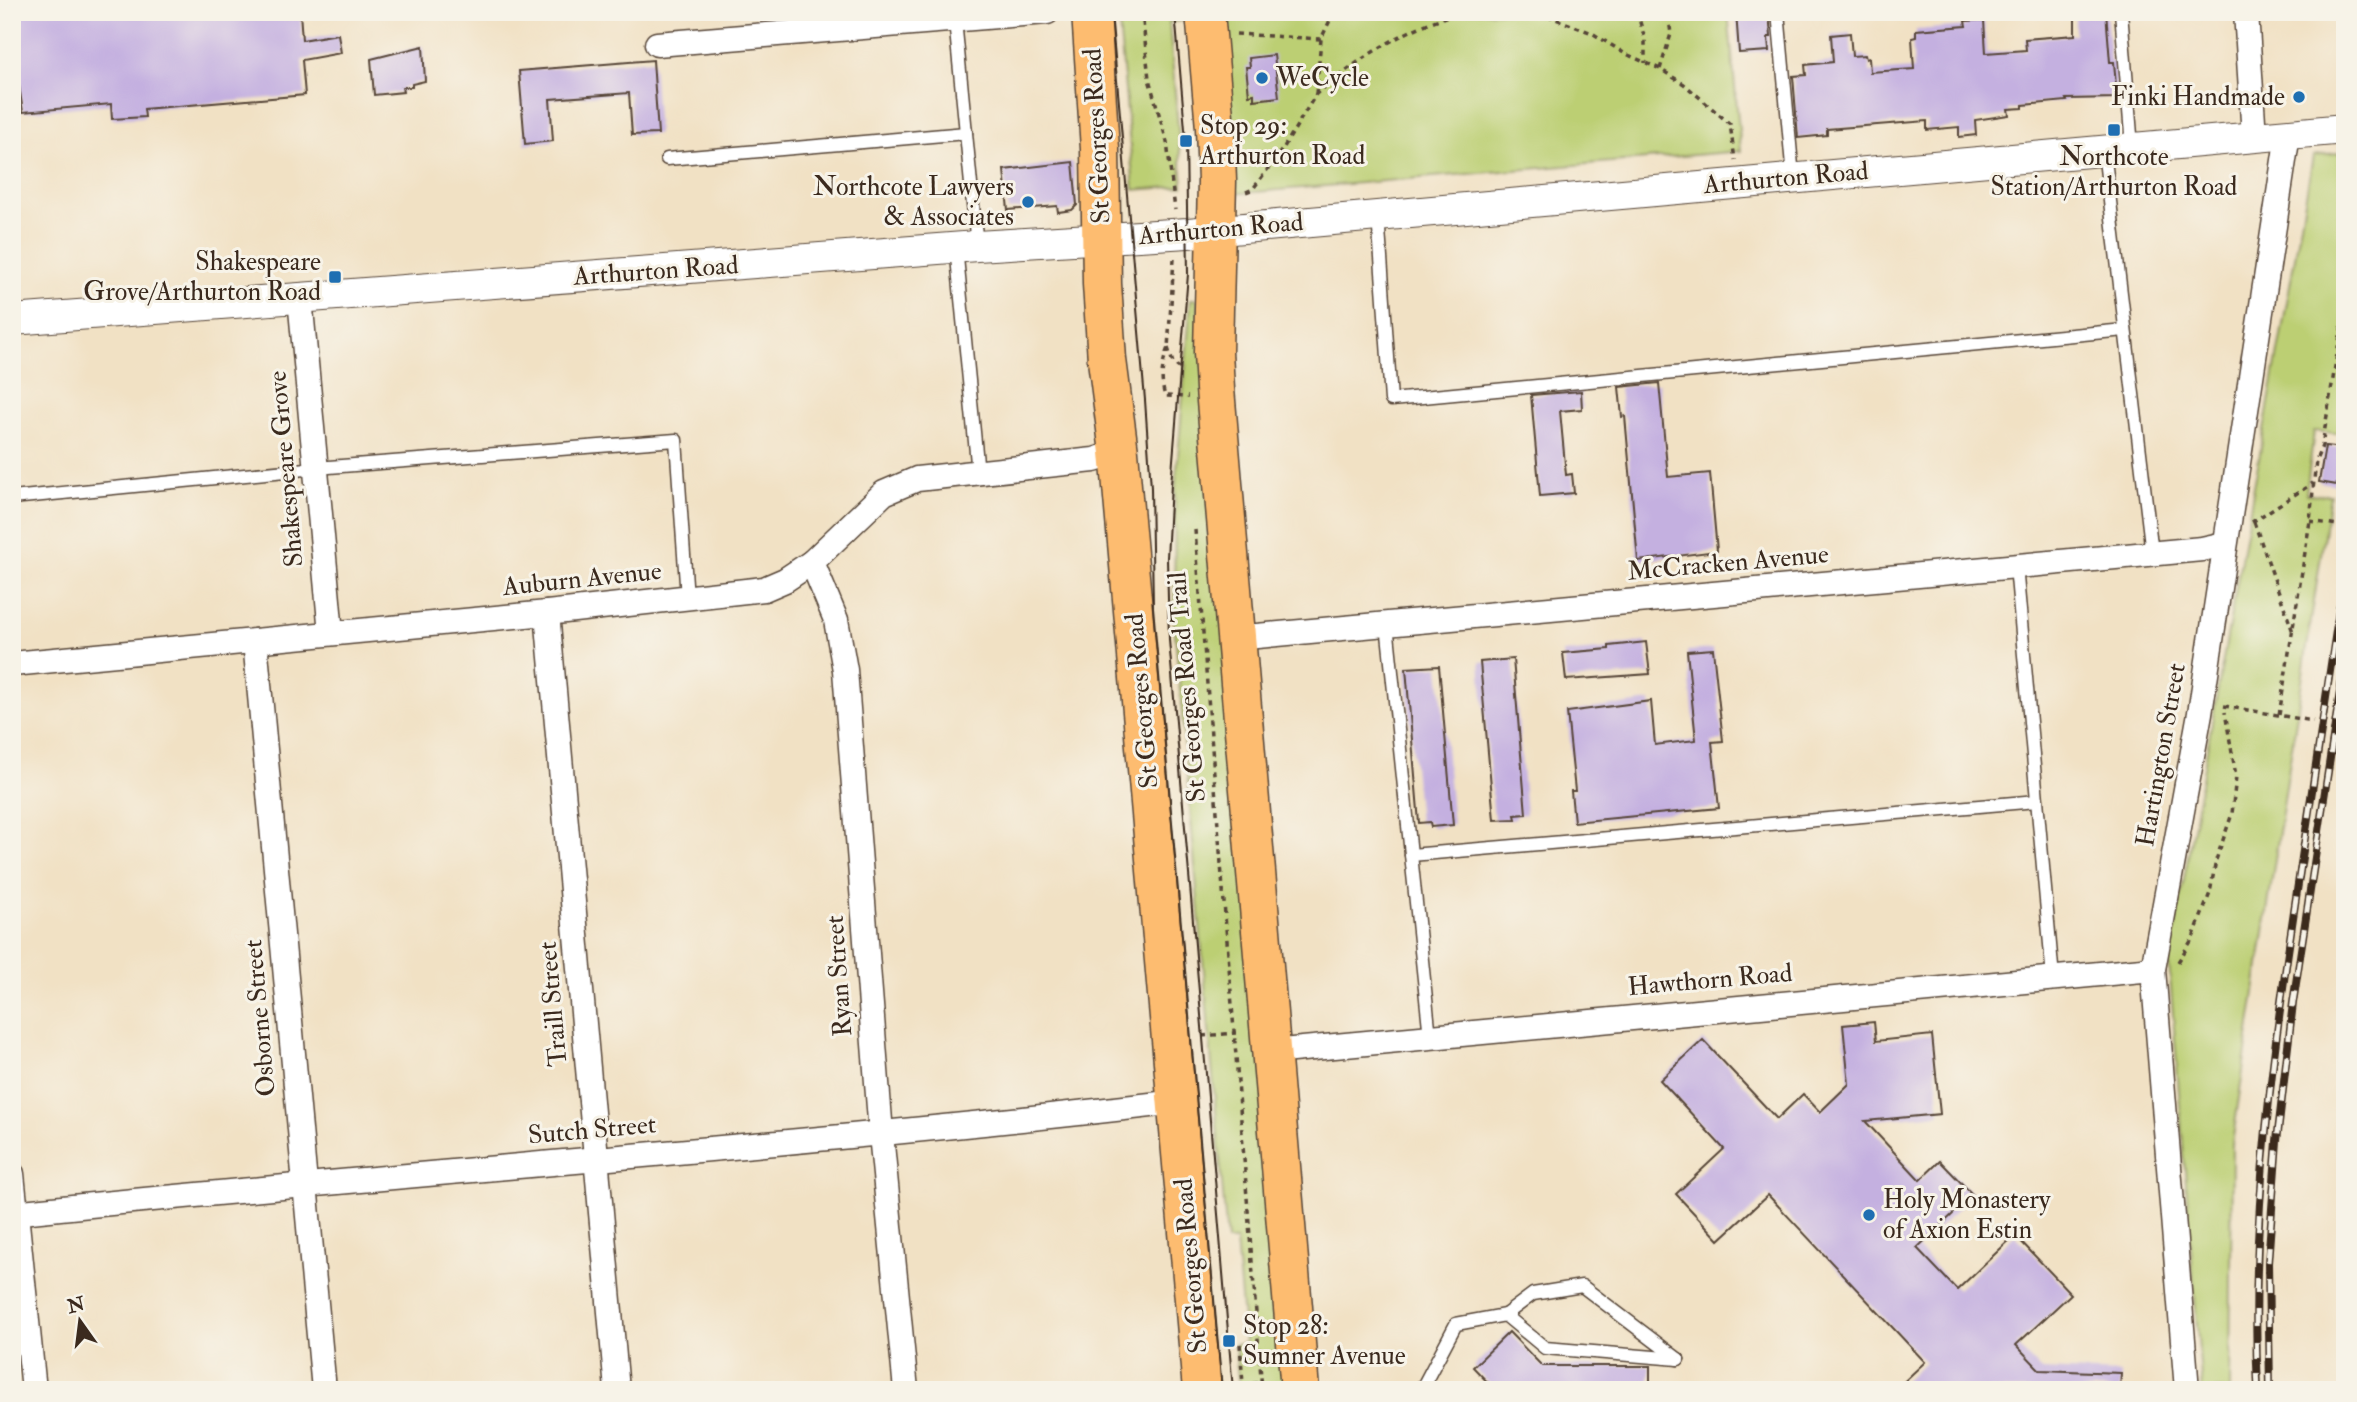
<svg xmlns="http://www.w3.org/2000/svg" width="2357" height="1402" font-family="'IM FELL Double Pica',serif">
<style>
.green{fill:#bccf73;stroke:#7c7c48;stroke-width:2}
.building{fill:#c4b0e0}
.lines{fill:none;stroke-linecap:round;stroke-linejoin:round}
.service-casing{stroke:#564537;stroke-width:15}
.minor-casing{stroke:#564537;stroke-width:27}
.tertiary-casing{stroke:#564537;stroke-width:32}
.trunk-casing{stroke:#564537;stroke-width:41}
.path{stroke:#564537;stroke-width:3.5;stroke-dasharray:5 5;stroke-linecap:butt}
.service{stroke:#fff;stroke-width:12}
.minor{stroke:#fff;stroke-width:24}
.tertiary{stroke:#fff;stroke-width:30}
.trunk{stroke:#fdbc70;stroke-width:38}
.tram{stroke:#3b2a1e;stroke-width:2}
.rail-casing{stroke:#3b2a1e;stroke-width:8}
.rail{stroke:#f7f3e8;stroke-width:5;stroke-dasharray:16;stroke-linecap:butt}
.poi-dot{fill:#1f6fb2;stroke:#f7f3e8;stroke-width:2.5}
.labels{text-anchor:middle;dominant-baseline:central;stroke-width:6;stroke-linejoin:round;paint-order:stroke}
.poi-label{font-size:26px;fill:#3b2a1e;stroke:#f7f3e8;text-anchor:start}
.street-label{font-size:26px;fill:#3b2a1e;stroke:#f7f3e8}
</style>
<rect width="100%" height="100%" fill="#f7f3e8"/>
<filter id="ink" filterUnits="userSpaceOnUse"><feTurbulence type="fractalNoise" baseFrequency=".0143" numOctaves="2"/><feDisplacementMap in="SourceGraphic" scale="14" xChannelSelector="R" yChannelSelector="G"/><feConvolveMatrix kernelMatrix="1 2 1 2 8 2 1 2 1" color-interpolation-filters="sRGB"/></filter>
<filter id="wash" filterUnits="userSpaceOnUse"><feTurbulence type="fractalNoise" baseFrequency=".00686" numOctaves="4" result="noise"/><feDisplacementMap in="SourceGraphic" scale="28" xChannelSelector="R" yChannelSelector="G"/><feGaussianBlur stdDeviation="1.57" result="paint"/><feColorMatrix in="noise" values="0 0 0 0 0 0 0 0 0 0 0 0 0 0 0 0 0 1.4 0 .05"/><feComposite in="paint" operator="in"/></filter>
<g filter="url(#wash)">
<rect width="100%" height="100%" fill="#f1e1c4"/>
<g class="green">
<path d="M1118 12H1187L1188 20 1169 22 1183 186 1134 190Z"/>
<path d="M1219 12H1728L1741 151 1231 194Z"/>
<path d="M2345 152V434L2314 431 2306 494 2330 495 2232 1144 2230 1390H2202L2169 963 2313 156Z"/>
<path d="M1191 299H1197L1291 1390H1239L1235 1345 1245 1343 1236 1241H1227L1174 621 1175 493Z"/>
</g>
<g id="blocks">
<g class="building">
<path d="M14 12H300L302 40 338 34 341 53 302 60 305 95 144 109 145 117 112 119 111 104 23 112 17 72Z"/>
<path d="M1736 12H1769L1771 37H1768L1769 51 1739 53Z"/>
<path d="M2075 12H2106L2110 62H2114L2117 98 2066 99 2067 101 2023 105V108L2008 109 2009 115 1975 120 1976 135 1959 137V127L1927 130V121L1827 129V135L1798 138 1793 76 1806 75 1805 65 1833 62 1831 35 1850 33 1852 56 1865 55 1866 59 1869 58 1870 72 1914 69 1912 38 1916 37V30L1966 26 1965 21 1984 20 1986 53 2026 50 2025 39 2075 35Z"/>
<path d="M423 46 425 81 412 84V87H402L403 92 374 95 371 59Z"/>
<path d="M1274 55 1279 97 1254 100V94L1249 95 1246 67H1250L1249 58Z"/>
<path d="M653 60 658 134 632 135 629 93 550 99 553 141 525 144 519 71Z"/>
<path d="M1073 162 1077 205 1072 210 1058 212 1057 206 1008 210 1004 170Z"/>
<path d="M1659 383 1668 477 1710 473 1717 551 1638 561 1625 416 1622 417 1619 387Z"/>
<path d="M1581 391 1582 409 1560 411 1566 475 1572 474 1574 493 1540 496 1531 395Z"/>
<path d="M2325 446 2343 448 2337 485 2319 482Z"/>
<path d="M1646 642 1650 674 1566 680 1563 653 1609 649V646Z"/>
<path d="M1713 649 1723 741 1712 742 1719 808 1574 822 1571 791H1575L1567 712 1651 701 1655 745 1696 740 1687 651Z"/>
<path d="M1513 659 1526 814 1515 815 1516 819 1494 820 1480 662Z"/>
<path d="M1439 666 1453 825 1431 827 1430 822 1419 823 1406 668Z"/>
<path d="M1874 1022 1876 1041 1932 1035 1940 1114 1865 1121 1920 1180 1940 1161 1973 1195 1917 1248 1957 1290 2015 1235 2071 1294 2016 1345 2040 1370 2121 1373 2120 1390H1895L1925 1362 1768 1195 1719 1240 1676 1194 1724 1149 1660 1080 1703 1040 1777 1119 1803 1094 1820 1112 1849 1084 1843 1025Z"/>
<path d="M1509 1332 1542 1366H1650V1390H1495L1473 1367Z"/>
</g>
</g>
</g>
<g filter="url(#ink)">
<use href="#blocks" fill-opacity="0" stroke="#564537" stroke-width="2"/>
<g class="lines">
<g class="service-casing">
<g id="service">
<path d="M1778 12 1793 177"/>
<path d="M2121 12 2132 147"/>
<path d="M955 20 977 246"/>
<path d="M2104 151 2152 553"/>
<path d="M667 159 966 133"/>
<path d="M1378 215 1391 400 2125 330"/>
<path d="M956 247 978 473"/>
<path d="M12 498 316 468 676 440 687 598"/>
<path d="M2016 566 2053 978"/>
<path d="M1387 624 1430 1037"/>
<path d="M1411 855 2037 801"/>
<path d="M1505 1315 1533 1294 1582 1286 1678 1359"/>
<path d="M1421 1390 1456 1324 1505 1315 1545 1348 1678 1359"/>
</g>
</g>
<g class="minor-casing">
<g id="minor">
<path d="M2246 12 2254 137"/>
<path d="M657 44 1047 12"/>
<path d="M300 298 331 633"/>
<path d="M812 562 836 620 845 670 881 1134 906 1390"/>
<path d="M547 613 617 1390"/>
<path d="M1235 638 2202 549 2225 544"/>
<path d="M255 641 324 1390"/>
<path d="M12 664 547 613 764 589 785 580 812 562 884 493 917 479 1094 460 1119 452"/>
<path d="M1271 1052 2153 969"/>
<path d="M12 1174 34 1390"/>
<path d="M12 1213C400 1173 789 1147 1177 1102"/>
<path d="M2187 1390 2153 969 2200 713 2288 134"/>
</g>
</g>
<g class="tertiary-casing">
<path id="tertiary" d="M12 320 977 246 1188 233 2345 129"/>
</g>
<g class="trunk-casing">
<g id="trunk">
<path d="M1091 12 1100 149 1102 284 1107 360 1119 452 1202 1390"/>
<path d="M1205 12 1215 128 1217 181 1213 352 1215 389 1300 1390"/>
</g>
</g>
<g class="path">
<path d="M1142 12 1149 79 1167 142 1175 210"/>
<path d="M1538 12 1592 33 1624 53 1660 69 1684 84 1730 124 1735 160"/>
<path d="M1637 12 1645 39V63"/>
<path d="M1236 34 1321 39"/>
<path d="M1660 69 1671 34 1668 12"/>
<path d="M1316 94 1321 39 1334 12"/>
<path d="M1246 192 1253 189 1284 147 1316 94 1325 87C1365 54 1413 24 1463 12"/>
<path d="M1174 259 1168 348C1162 362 1160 381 1165 396L1188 397"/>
<path d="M1168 348 1173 363 1183 371"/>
<path d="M2341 463 2345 464"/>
<path d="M2310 521 2345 526"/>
<path d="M2252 522 2313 483"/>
<path d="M2254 522 2293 632"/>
<path d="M1195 530 1262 1390"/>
<path d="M2224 706 2313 721"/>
<path d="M2279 715 2310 521 2316 460 2322 446 2345 305"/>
<path d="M2178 962 2193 938 2210 893 2216 860 2232 814 2236 776 2225 712"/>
<path d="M1202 1036 1236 1033"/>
<path d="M1240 1344 1243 1384 1260 1383"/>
</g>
<use href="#service" class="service"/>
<use href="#minor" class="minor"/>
<use href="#tertiary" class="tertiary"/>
<use href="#trunk" class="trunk"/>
<g class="tram">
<path d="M1111 12 1145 400 1151 488 1153 607 1222 1390"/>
<path d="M1175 12 1186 141 1188 274 1171 485 1167 558 1169 640 1233 1390"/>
</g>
<g class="rail-casing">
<g id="rail">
<path d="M2258 1390C2249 1212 2275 1038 2301 864 2316 766 2330 668 2345 571"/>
<path d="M2270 1390 2268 1263 2277 1141 2293 1003 2345 659"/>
</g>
</g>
<use href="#rail" class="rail"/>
</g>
</g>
<g class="poi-dot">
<circle cx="1262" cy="78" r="7"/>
<circle cx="2299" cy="97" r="7"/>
<rect x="2107" y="123" width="14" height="14" rx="3.5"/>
<rect x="1179" y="134" width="14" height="14" rx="3.5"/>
<circle cx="1028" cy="202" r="7"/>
<rect x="328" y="270" width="14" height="14" rx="3.5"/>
<circle cx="1869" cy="1215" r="7"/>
<rect x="1222" y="1334" width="14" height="14" rx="3.5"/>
</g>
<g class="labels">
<g class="poi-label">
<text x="1276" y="78">WeCycle</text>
<text x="2285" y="97" text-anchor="end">Finki Handmade</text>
<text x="1200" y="126">Stop 29:<tspan x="1200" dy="30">Arthurton Road</tspan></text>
<text x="2114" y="157" text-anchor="middle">Northcote<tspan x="2114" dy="30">Station/Arthurton Road</tspan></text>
<text x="1014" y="187" text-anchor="end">Northcote Lawyers<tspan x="1014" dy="30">&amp; Associates</tspan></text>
<text x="321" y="262" text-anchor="end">Shakespeare<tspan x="321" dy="30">Grove/Arthurton Road</tspan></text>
<text x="1883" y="1200">Holy Monastery<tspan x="1883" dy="30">of Axion Estin</tspan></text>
<text x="1243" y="1326">Stop 28:<tspan x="1243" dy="30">Sumner Avenue</tspan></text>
</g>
<g class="street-label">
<text transform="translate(1097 136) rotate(-93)">St Georges Road</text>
<text transform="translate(1786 178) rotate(-5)">Arthurton Road</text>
<text transform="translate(1221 229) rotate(-5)">Arthurton Road</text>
<text transform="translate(656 271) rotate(-4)">Arthurton Road</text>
<text transform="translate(286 469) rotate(-95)">Shakespeare Grove</text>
<text transform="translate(1728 563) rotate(-5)">McCracken Avenue</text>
<text transform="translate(582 579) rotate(-6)">Auburn Avenue</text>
<text transform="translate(1187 687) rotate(-95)">St Georges Road Trail</text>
<text transform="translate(1142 701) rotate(-95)">St Georges Road</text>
<text transform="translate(2161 755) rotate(-80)">Hartington Street</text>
<text transform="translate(839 976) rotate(-94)">Ryan Street</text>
<text transform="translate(1710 980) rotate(-5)">Hawthorn Road</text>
<text transform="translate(553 1004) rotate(-95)">Traill Street</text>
<text transform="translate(260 1018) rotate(-95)">Osborne Street</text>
<text transform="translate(592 1130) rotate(-5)">Sutch Street</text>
<text transform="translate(1191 1266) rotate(-95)">St Georges Road</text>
</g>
</g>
<rect width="2357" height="1402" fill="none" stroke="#f7f3e8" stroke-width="42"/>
<g transform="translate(80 1321) rotate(346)" stroke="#f7f3e8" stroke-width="5" paint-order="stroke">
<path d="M0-5L12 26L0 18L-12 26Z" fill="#3b2a1e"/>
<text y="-10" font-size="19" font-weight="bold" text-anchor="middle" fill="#3b2a1e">N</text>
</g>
</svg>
